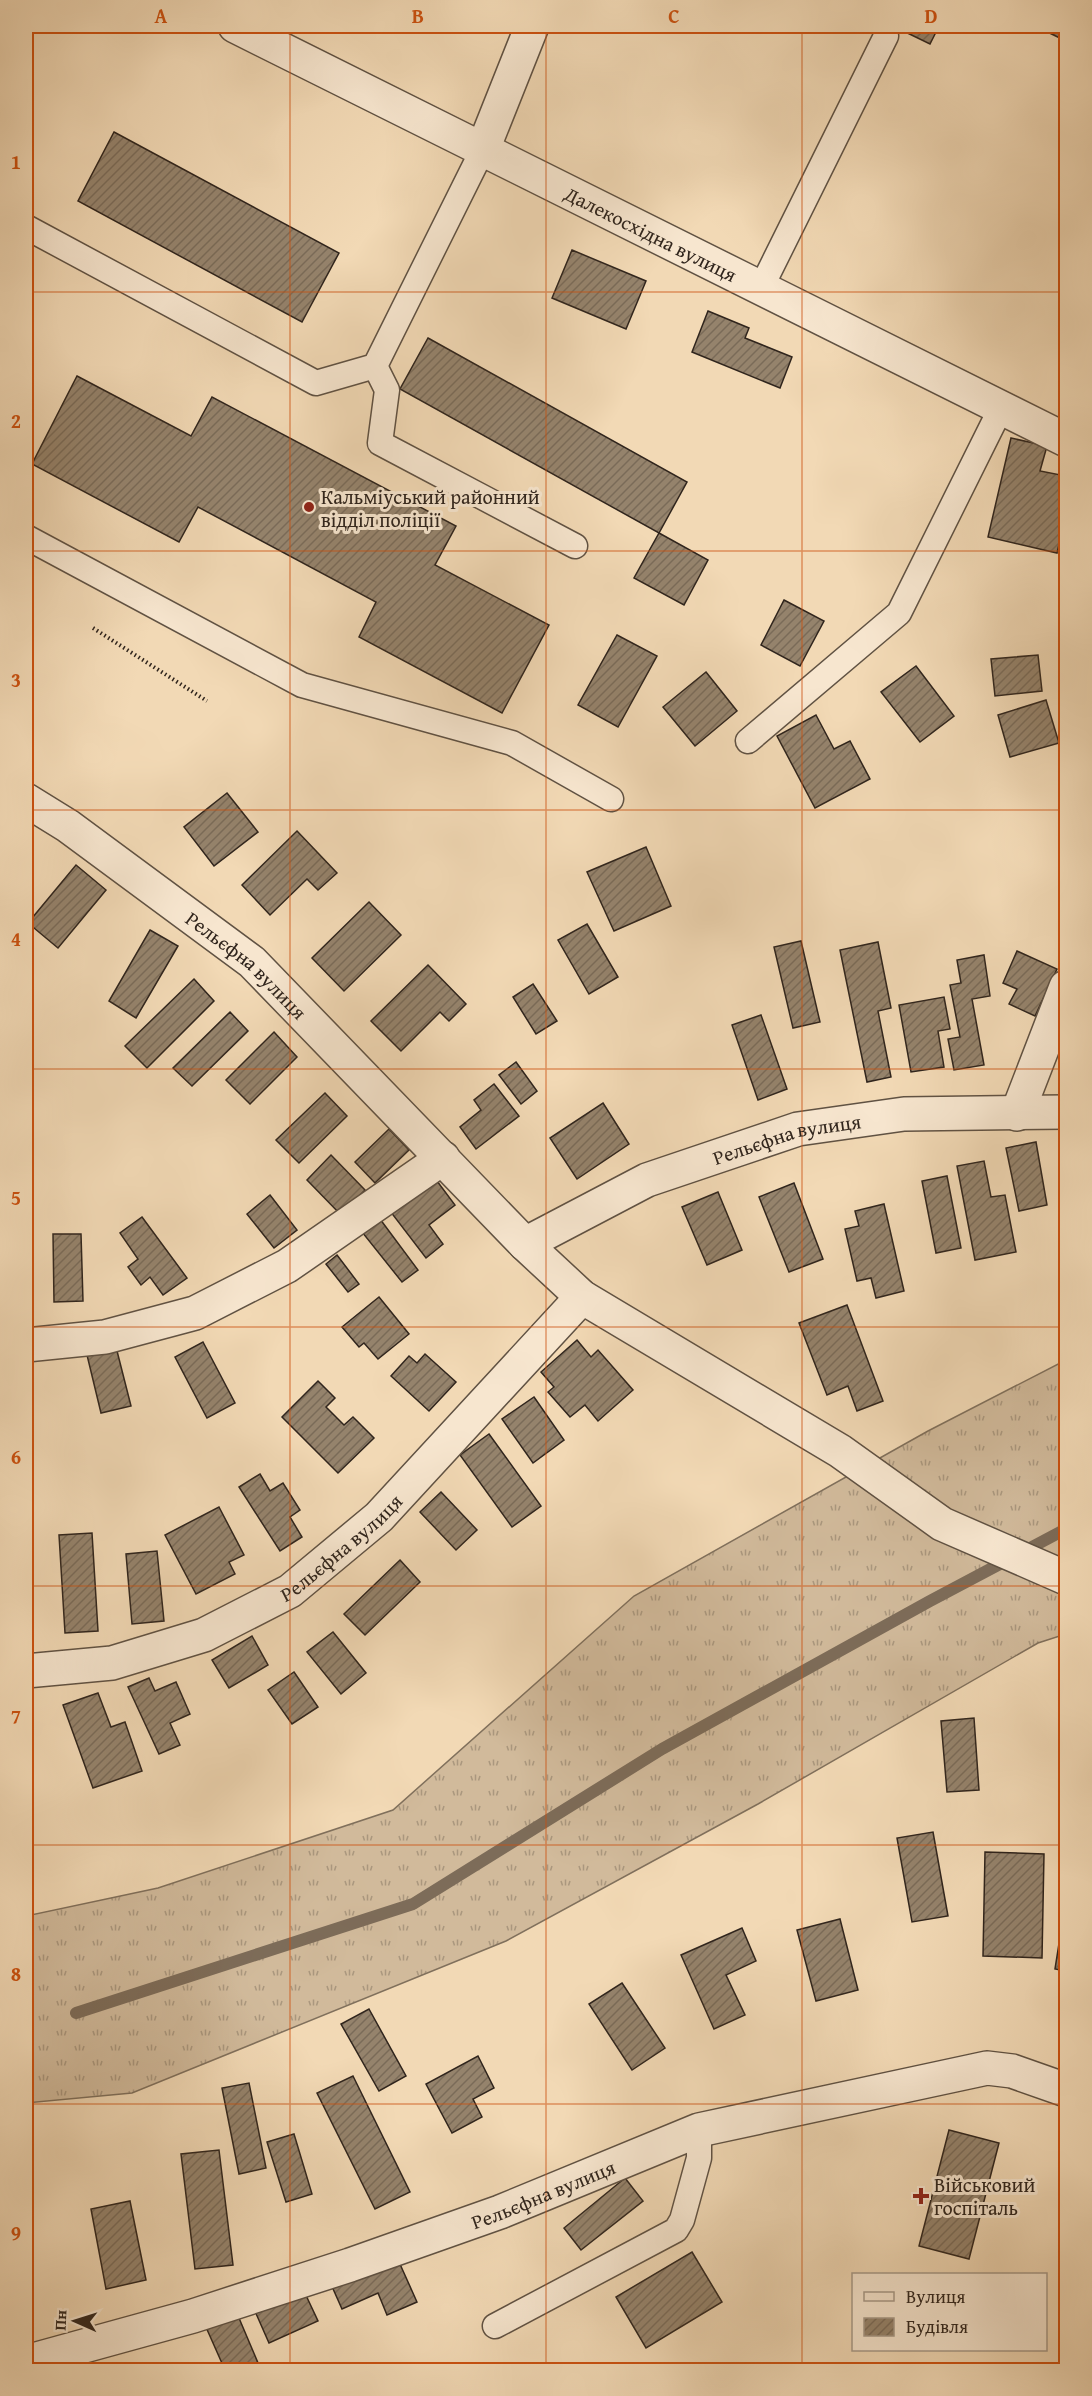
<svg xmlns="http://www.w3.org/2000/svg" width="1092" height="2396" font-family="'Gentium Book Plus',serif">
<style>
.grass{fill:url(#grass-tufts);stroke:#80705c;stroke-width:1.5}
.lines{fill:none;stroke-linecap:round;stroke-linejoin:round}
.stream{stroke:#7d6c59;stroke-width:12}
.building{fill:url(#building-hatch);stroke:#30251d;stroke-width:1.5}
.service-casing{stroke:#605243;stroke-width:27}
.minor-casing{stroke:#605243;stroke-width:36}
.path{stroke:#30251d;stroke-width:4;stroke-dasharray:1.5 3;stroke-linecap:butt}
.service{stroke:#f7e6cf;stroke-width:24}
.minor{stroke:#f7e6cf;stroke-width:33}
.grid{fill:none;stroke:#cc510f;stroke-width:1.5;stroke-opacity:0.55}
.poi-dot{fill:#8f2418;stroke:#f7e6cf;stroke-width:2}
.labels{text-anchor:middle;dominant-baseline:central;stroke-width:6;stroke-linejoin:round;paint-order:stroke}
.street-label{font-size:20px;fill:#30251d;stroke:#f7e6cf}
.poi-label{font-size:20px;fill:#30251d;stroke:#f7e6cf;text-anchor:start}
.neatline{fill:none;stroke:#cc510f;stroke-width:2}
.grid-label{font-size:20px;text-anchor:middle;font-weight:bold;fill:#cc510f}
</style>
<defs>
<pattern id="grass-tufts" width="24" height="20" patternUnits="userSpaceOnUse" patternTransform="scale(1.5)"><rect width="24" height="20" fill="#d1ba9b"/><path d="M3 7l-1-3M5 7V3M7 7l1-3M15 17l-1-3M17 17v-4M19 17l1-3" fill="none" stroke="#aa977e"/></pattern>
<pattern id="building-hatch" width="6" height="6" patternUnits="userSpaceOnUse" patternTransform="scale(1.5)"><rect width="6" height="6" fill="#95836c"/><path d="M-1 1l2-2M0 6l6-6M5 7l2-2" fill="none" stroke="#7a6b58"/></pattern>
</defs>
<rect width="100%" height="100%" fill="#f2d9b5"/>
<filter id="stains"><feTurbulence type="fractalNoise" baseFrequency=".00333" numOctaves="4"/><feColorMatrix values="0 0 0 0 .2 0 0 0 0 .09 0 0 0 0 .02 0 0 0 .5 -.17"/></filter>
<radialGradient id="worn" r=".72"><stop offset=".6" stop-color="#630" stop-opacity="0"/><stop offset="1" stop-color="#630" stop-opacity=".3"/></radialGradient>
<path class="grass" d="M1066 1360V1634L1038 1643 758 1804 506 1941 132 2093 26 2103V1916L158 1888 393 1810 634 1596 928 1431Z"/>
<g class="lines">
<path class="stream" d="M76 2013 413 1904 662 1749 930 1601 1066 1529"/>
</g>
<g class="building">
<path d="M893 26H939L930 44Z"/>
<path d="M1035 26H1066V41Z"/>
<path d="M114 132 339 253 302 322 78 201Z"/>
<path d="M572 250 646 281 626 329 552 298Z"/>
<path d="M708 311 749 328 745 338 792 357 780 388 692 352Z"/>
<path d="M428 338 687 482 659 533 400 389Z"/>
<path d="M77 376 191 436 212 397 456 526 435 565 549 625 502 713 359 637 376 602 198 507 179 542 32 464Z"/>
<path d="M1011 438 1047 446 1040 471 1066 476V513L1057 553 988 537Z"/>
<path d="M659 533 708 560 684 605 634 578Z"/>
<path d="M784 600 824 621 800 666 761 645Z"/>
<path d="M617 635 657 656 618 727 578 705Z"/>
<path d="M1038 655 1042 691 995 696 991 659Z"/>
<path d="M916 666 954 716 920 742 881 692Z"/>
<path d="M706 672 737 711 695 746 663 707Z"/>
<path d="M1046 700 1059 743 1010 757 998 715Z"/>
<path d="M816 715 834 749 850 741 870 779 815 808 777 736Z"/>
<path d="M227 793 258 832 214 866 184 827Z"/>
<path d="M297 831 337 873 318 890 307 879 270 915 242 885Z"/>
<path d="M646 847 671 906 614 931 587 872Z"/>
<path d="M76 865 106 890 58 948 28 923Z"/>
<path d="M369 902 401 935 344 991 312 958Z"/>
<path d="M587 924 618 977 589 994 558 940Z"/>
<path d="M150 930 178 946 136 1018 109 1001Z"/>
<path d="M801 941 820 1022 793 1028 774 947Z"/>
<path d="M878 942 891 1008 878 1011 891 1077 867 1082 840 950Z"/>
<path d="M1017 951 1057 969 1035 1016 1009 1004 1017 989 1003 983Z"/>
<path d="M984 955 990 996 972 999 984 1065 954 1070 948 1039 960 1037 950 985 961 983 957 960Z"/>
<path d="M428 965 466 1004 449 1021 440 1012 401 1051 371 1021Z"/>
<path d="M194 979 214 1001 147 1068 125 1046Z"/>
<path d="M533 984 557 1021 536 1034 513 997Z"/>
<path d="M944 997 950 1029 938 1031 944 1067 911 1072 899 1005Z"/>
<path d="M230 1012 248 1031 192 1086 173 1068Z"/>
<path d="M761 1015 787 1089 758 1100 732 1025Z"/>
<path d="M274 1032 297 1057 250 1104 226 1080Z"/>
<path d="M516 1062 537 1091 521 1104 499 1075Z"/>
<path d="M494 1084 519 1116 476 1149 460 1127 481 1110 474 1100Z"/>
<path d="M325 1093 347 1116 299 1163 276 1140Z"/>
<path d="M603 1103 629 1144 577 1179 550 1138Z"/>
<path d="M389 1129 409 1150 375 1183 355 1162Z"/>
<path d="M1036 1142 1047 1205 1019 1211 1006 1148Z"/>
<path d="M331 1155 365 1190 341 1215 307 1180Z"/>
<path d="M984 1161 991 1197 1005 1195 1016 1252 975 1260 957 1166Z"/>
<path d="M947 1176 961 1248 936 1253 922 1181Z"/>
<path d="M434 1177 455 1205 429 1225 443 1244 426 1258 390 1211Z"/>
<path d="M794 1183 823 1259 789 1272 759 1197Z"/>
<path d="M718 1192 742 1250 707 1265 682 1207Z"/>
<path d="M270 1195 297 1230 274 1248 247 1214Z"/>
<path d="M884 1204 904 1291 876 1298 871 1278 857 1281 845 1229 859 1226 855 1211Z"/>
<path d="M142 1217 187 1278 163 1295 150 1277 141 1285 128 1267 138 1259 120 1233Z"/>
<path d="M380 1219 418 1270 402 1282 362 1232Z"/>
<path d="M53 1234H81L83 1301 54 1302Z"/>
<path d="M337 1255 359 1284 348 1292 326 1264Z"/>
<path d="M379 1297 409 1334 378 1359 364 1343 359 1347 342 1327Z"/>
<path d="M847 1305 883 1401 857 1411 848 1386 827 1395 799 1323Z"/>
<path d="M577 1340 591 1357 598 1350 633 1390 598 1421 585 1405 570 1417 548 1392 554 1387 541 1372Z"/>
<path d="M203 1342 235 1403 207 1418 175 1357Z"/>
<path d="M116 1347 131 1406 101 1413 87 1355Z"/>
<path d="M425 1354 456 1382 429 1411 391 1376 409 1356 417 1363Z"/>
<path d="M318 1381 335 1398 326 1407 344 1425 353 1417 374 1438 338 1473 282 1417Z"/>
<path d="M534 1397 564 1440 533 1463 502 1419Z"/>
<path d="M489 1434 541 1506 512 1527 460 1455Z"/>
<path d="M260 1474 270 1491 283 1483 300 1510 290 1517 302 1537 280 1551 239 1487Z"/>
<path d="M441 1492 477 1530 456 1550 420 1512Z"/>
<path d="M219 1507 244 1555 229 1562 235 1574 196 1594 165 1535Z"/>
<path d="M92 1533 98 1631 65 1633 59 1535Z"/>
<path d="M157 1551 164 1621 132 1624 126 1554Z"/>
<path d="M400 1560 420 1582 365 1635 344 1614Z"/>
<path d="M333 1632 366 1673 341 1694 307 1652Z"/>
<path d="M252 1636 268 1665 229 1688 212 1660Z"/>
<path d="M294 1672 318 1707 292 1724 268 1690Z"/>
<path d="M149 1678 155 1691 176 1682 190 1714 170 1723 180 1745 159 1754 128 1687Z"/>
<path d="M98 1693 111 1727 125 1722 142 1771 93 1788 63 1705Z"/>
<path d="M974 1718 979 1790 947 1792 941 1721Z"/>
<path d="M933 1832 948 1916 912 1922 897 1838Z"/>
<path d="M985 1852 1044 1854 1042 1958 983 1956Z"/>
<path d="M1066 1899V1971L1055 1969Z"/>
<path d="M840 1919 858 1990 816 2001 797 1930Z"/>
<path d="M742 1928 756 1961 726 1975 745 2015 714 2029 681 1955Z"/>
<path d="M622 1983 665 2048 632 2070 589 2004Z"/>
<path d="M369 2009 406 2076 379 2091 341 2024Z"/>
<path d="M478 2056 494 2088 473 2099 482 2117 452 2133 426 2084Z"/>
<path d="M353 2076 410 2192 375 2209 317 2093Z"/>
<path d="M249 2083 266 2168 239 2174 222 2088Z"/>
<path d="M949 2130 999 2143 969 2259 919 2246Z"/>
<path d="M294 2134 312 2194 286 2202 267 2142Z"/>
<path d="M219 2150 233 2265 195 2269 181 2154Z"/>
<path d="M625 2178 643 2201 581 2250 564 2228Z"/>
<path d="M130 2201 146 2280 106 2289 91 2209Z"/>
<path d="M692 2252 722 2302 646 2348 616 2297Z"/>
<path d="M395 2253 417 2302 387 2315 378 2293 342 2309 330 2282Z"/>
<path d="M303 2289 318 2321 269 2343 254 2309Z"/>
<path d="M236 2311 261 2370H225L205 2325Z"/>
</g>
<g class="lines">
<g class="service-casing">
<g id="service">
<path d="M26 227 316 383 375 366 483 149"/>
<path d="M761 288 886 36"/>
<path d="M375 366 387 390 380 443 575 546"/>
<path d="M26 537 302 685 512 743 611 799"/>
<path d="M748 741 899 613 1001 408"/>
<path d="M495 2326 676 2230 682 2220 699 2158V2130"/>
</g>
</g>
<g class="minor-casing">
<g id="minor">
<path id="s1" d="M235 26 1066 440"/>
<path d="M483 149 532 26"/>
<path id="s2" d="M26 800 68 826 252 962 525 1244 582 1297 840 1451 942 1524 1066 1578"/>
<path d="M1017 1114 1066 987"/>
<path id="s3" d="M525 1244 647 1180 798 1129 904 1114 1066 1112"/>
<path d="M26 1345 105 1337 195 1313 287 1266 443 1158"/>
<path id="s4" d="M26 1671 112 1663 204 1635 290 1591 379 1517 582 1297"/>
<path id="s5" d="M26 2362 193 2316 350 2265 500 2212 699 2130 987 2068 1012 2071 1066 2090"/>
</g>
</g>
<path class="path" d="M93 628 207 701"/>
<use href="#service" class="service"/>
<use href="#minor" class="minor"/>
</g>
<path class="grid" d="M290 26V2370M546 26V2370M802 26V2370M26 292H1066M26 551H1066M26 810H1066M26 1069H1066M26 1327H1066M26 1586H1066M26 1845H1066M26 2104H1066"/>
<g class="poi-dot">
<circle cx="309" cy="507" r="6"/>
<path d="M918 2187h6v6h6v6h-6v6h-6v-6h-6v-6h6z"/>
</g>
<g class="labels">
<g class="street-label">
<text stroke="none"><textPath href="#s1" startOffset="465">Далекосхідна вулиця</textPath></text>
<text stroke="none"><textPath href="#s2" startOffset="276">Рельєфна вулиця</textPath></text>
<text stroke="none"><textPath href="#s3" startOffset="284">Рельєфна вулиця</textPath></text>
<text stroke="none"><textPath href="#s4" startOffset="346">Рельєфна вулиця</textPath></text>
<text stroke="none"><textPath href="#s5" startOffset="544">Рельєфна вулиця</textPath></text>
</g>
<g class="poi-label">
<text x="321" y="496">Кальміуський районний<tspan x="321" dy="23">відділ поліції</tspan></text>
<text x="934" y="2184">Військовий<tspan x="934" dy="23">госпіталь</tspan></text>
</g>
</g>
<rect width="1092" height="2396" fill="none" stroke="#f2d9b5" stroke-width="66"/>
<rect x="852" y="2273" width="195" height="78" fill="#f7e6cf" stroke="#a79988" stroke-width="1.5"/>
<rect x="864" y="2292" width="30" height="9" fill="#f7e6cf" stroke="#a79988" stroke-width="1.5"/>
<text x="906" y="2303" font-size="18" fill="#30251d">Вулиця</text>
<rect x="864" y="2318" width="30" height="18" fill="url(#building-hatch)" stroke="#a79988" stroke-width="1.5"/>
<text x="906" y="2333" font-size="18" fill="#30251d">Будівля</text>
<g transform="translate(75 2321) rotate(273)" stroke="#f7e6cf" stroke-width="4.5" paint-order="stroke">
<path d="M0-4.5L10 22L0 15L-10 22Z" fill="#30251d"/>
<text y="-9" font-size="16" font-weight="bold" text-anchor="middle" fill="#30251d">Пн</text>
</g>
<rect x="33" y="33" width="1026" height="2330" class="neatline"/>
<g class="grid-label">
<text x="161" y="23">A</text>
<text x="418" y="23">B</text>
<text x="674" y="23">C</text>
<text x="931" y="23">D</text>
<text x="16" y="169">1</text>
<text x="16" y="428">2</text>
<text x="16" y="687">3</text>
<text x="16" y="946">4</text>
<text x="16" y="1205">5</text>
<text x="16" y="1464">6</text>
<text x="16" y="1723">7</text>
<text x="16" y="1981">8</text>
<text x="16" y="2240">9</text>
</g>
<rect width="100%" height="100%" filter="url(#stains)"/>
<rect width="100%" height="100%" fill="url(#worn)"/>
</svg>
